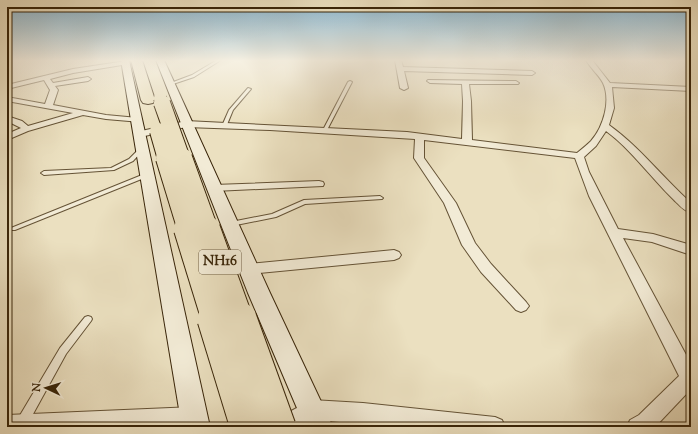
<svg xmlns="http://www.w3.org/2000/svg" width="698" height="434" font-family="'Sorts Mill Goudy',serif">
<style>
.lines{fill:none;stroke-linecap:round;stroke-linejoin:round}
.lane-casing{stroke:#655336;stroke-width:2}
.street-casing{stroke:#655336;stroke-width:2}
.secondary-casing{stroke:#382408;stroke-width:2}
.highway-casing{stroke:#382408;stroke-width:2}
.lane{fill:#f2ebd6;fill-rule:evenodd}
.street{fill:#f2ebd6;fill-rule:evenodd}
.secondary{fill:#f2ebd6;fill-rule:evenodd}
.highway{fill:#ebe0c0;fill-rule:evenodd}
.highway-bridge-far4-casing{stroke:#382408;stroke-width:14;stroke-linecap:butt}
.highway-bridge-far3-casing{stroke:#382408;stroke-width:18;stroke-linecap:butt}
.highway-bridge-far2-casing{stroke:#382408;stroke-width:22;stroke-linecap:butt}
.highway-bridge-far1-casing{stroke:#382408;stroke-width:28;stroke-linecap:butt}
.highway-bridge-casing{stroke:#382408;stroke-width:35;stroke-linecap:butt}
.highway-bridge-far4{stroke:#ebe0c0;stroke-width:12}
.highway-bridge-far3{stroke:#ebe0c0;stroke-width:16}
.highway-bridge-far2{stroke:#ebe0c0;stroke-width:20}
.highway-bridge-far1{stroke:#ebe0c0;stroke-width:26}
.highway-bridge{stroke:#ebe0c0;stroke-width:33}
.labels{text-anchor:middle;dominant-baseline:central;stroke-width:3;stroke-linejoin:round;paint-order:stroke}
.shield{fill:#f2ebd6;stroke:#706046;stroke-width:1}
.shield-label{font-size:14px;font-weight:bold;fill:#382408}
</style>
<rect width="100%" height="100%" fill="#ebe0c0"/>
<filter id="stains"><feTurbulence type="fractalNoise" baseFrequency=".005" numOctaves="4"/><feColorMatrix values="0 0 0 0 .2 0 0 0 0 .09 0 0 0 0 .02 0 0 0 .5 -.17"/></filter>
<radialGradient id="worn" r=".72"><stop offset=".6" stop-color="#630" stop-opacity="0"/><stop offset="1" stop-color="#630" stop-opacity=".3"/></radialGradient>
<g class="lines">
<g class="lane-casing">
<g id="lane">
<path d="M217 60H221L194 77 170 85 168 84 192 75Z"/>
<path d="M350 81 352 82 327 130 323 131V130L348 82Z"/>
<path d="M248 88 251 89 233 110 226 127H222V126L229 110Z"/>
<path d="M140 148H142L144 149 133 161 114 170 44 175 41 173 44 171 111 168 129 159Z"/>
<path d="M147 173 150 175 149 176 15 230H11L10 229 11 228Z"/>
<path d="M380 196 383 198 382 199 305 204 276 217 231 226 228 224 231 222 272 214 304 200Z"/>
<path d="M88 316 91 317 92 319 91 321 66 354 27 425 23 426 19 425 18 421 19 417 60 348 85 317Z"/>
</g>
</g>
<g class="street-casing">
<g id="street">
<path d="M395 60H401L403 67 532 71 535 73 532 75 404 71 408 88 404 90 400 88Z"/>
<path d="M586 60H592L610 83 691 87V91L612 87 614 108 609 125C640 147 663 178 691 203V213C684 211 679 205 674 200 651 178 632 150 606 131L596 146 584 157 589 172 618 229 653 234 691 245V255L652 242 623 238 691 364V389L655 427H627L630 420 639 415 679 376 589 196 575 158 424 140V158L456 203 475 243 491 264 526 302 529 306 526 310 521 312 516 310 481 272 462 245 444 203 414 158 415 139 270 130 186 127 140 137 136 134 137 132 186 121 407 132 462 139 463 101 462 84 430 83 427 81 428 80 516 81 519 83 518 84H469L471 101 472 140 577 153C582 149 587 145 591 141 604 126 611 100 603 83 599 75 591 69 586 60Z"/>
<path d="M126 61 128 62V64L73 73 50 79 53 83 88 77 91 79 88 81 55 86 58 90 53 105 106 115 138 118 142 120 141 122 106 119 83 115 28 131 7 140V134L21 128 7 121V116L22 121 28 126 73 113 7 101V97L45 104 50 90 44 80 7 89V85L73 69Z"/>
<path d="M319 181 323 182 324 184 323 186 214 191 209 188 214 185Z"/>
<path d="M394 250 399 252 401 255 399 258 394 260 250 274 245 273 243 269 245 265 250 264Z"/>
<path d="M312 400 363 403 495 417 502 420 505 427H402L314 420 301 427H271L274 420Z"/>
<path d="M194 407 201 410 204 417 201 424 194 427H7V415Z"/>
</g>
</g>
<g class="secondary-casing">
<g id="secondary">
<path d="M121 60H129L210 427H182Z"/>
<path d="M156 60H164L270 293 333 427H305L248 293Z"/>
</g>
</g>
<g class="highway-casing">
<path id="highway" d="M131 60H142L155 100 153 103 148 104 143 103 141 100Z"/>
</g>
<use href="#lane" class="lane"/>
<use href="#street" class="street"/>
<use href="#secondary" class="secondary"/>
<use href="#highway" class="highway"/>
<g class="highway-bridge-far4-casing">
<path id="highway-bridge-far4" d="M160 98 162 104"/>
</g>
<g class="highway-bridge-far3-casing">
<g id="highway-bridge-far3">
<path d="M162 103 182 159"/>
<path d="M158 131 166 159"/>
</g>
</g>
<g class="highway-bridge-far2-casing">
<g id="highway-bridge-far2">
<path d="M166 158 188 230"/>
<path d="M182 158 208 230"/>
</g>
</g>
<g class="highway-bridge-far1-casing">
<g id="highway-bridge-far1">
<path d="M187 229 215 320"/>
<path d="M207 229 240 320"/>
</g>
</g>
<g class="highway-bridge-casing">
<g id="highway-bridge">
<path d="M214 319 247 427"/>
<path d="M240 319 279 427"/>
</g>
</g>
<use href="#highway-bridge-far4" class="highway-bridge-far4"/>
<use href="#highway-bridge-far3" class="highway-bridge-far3"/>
<use href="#highway-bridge-far2" class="highway-bridge-far2"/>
<use href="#highway-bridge-far1" class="highway-bridge-far1"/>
<use href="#highway-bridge" class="highway-bridge"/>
</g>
<linearGradient id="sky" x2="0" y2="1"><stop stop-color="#88b8d4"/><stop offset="0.5" stop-color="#f6f1e3"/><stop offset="1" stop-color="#f6f1e3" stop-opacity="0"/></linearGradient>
<rect width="698" height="121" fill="url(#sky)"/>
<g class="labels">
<rect class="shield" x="199" y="250" width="42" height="24" rx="3"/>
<g class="shield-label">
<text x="220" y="262">NH16</text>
</g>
</g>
<rect width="698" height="434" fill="none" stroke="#ebe0c0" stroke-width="24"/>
<rect x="8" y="8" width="682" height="418" fill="none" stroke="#382408" stroke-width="2"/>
<rect x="12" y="12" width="674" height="410" fill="none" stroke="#382408"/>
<g transform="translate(46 388) rotate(274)" stroke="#f2ebd6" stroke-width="3" paint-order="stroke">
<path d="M0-3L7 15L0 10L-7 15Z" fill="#382408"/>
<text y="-6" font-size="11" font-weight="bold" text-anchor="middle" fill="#382408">N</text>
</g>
<rect width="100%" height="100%" filter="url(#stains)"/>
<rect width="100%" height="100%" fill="url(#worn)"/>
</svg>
